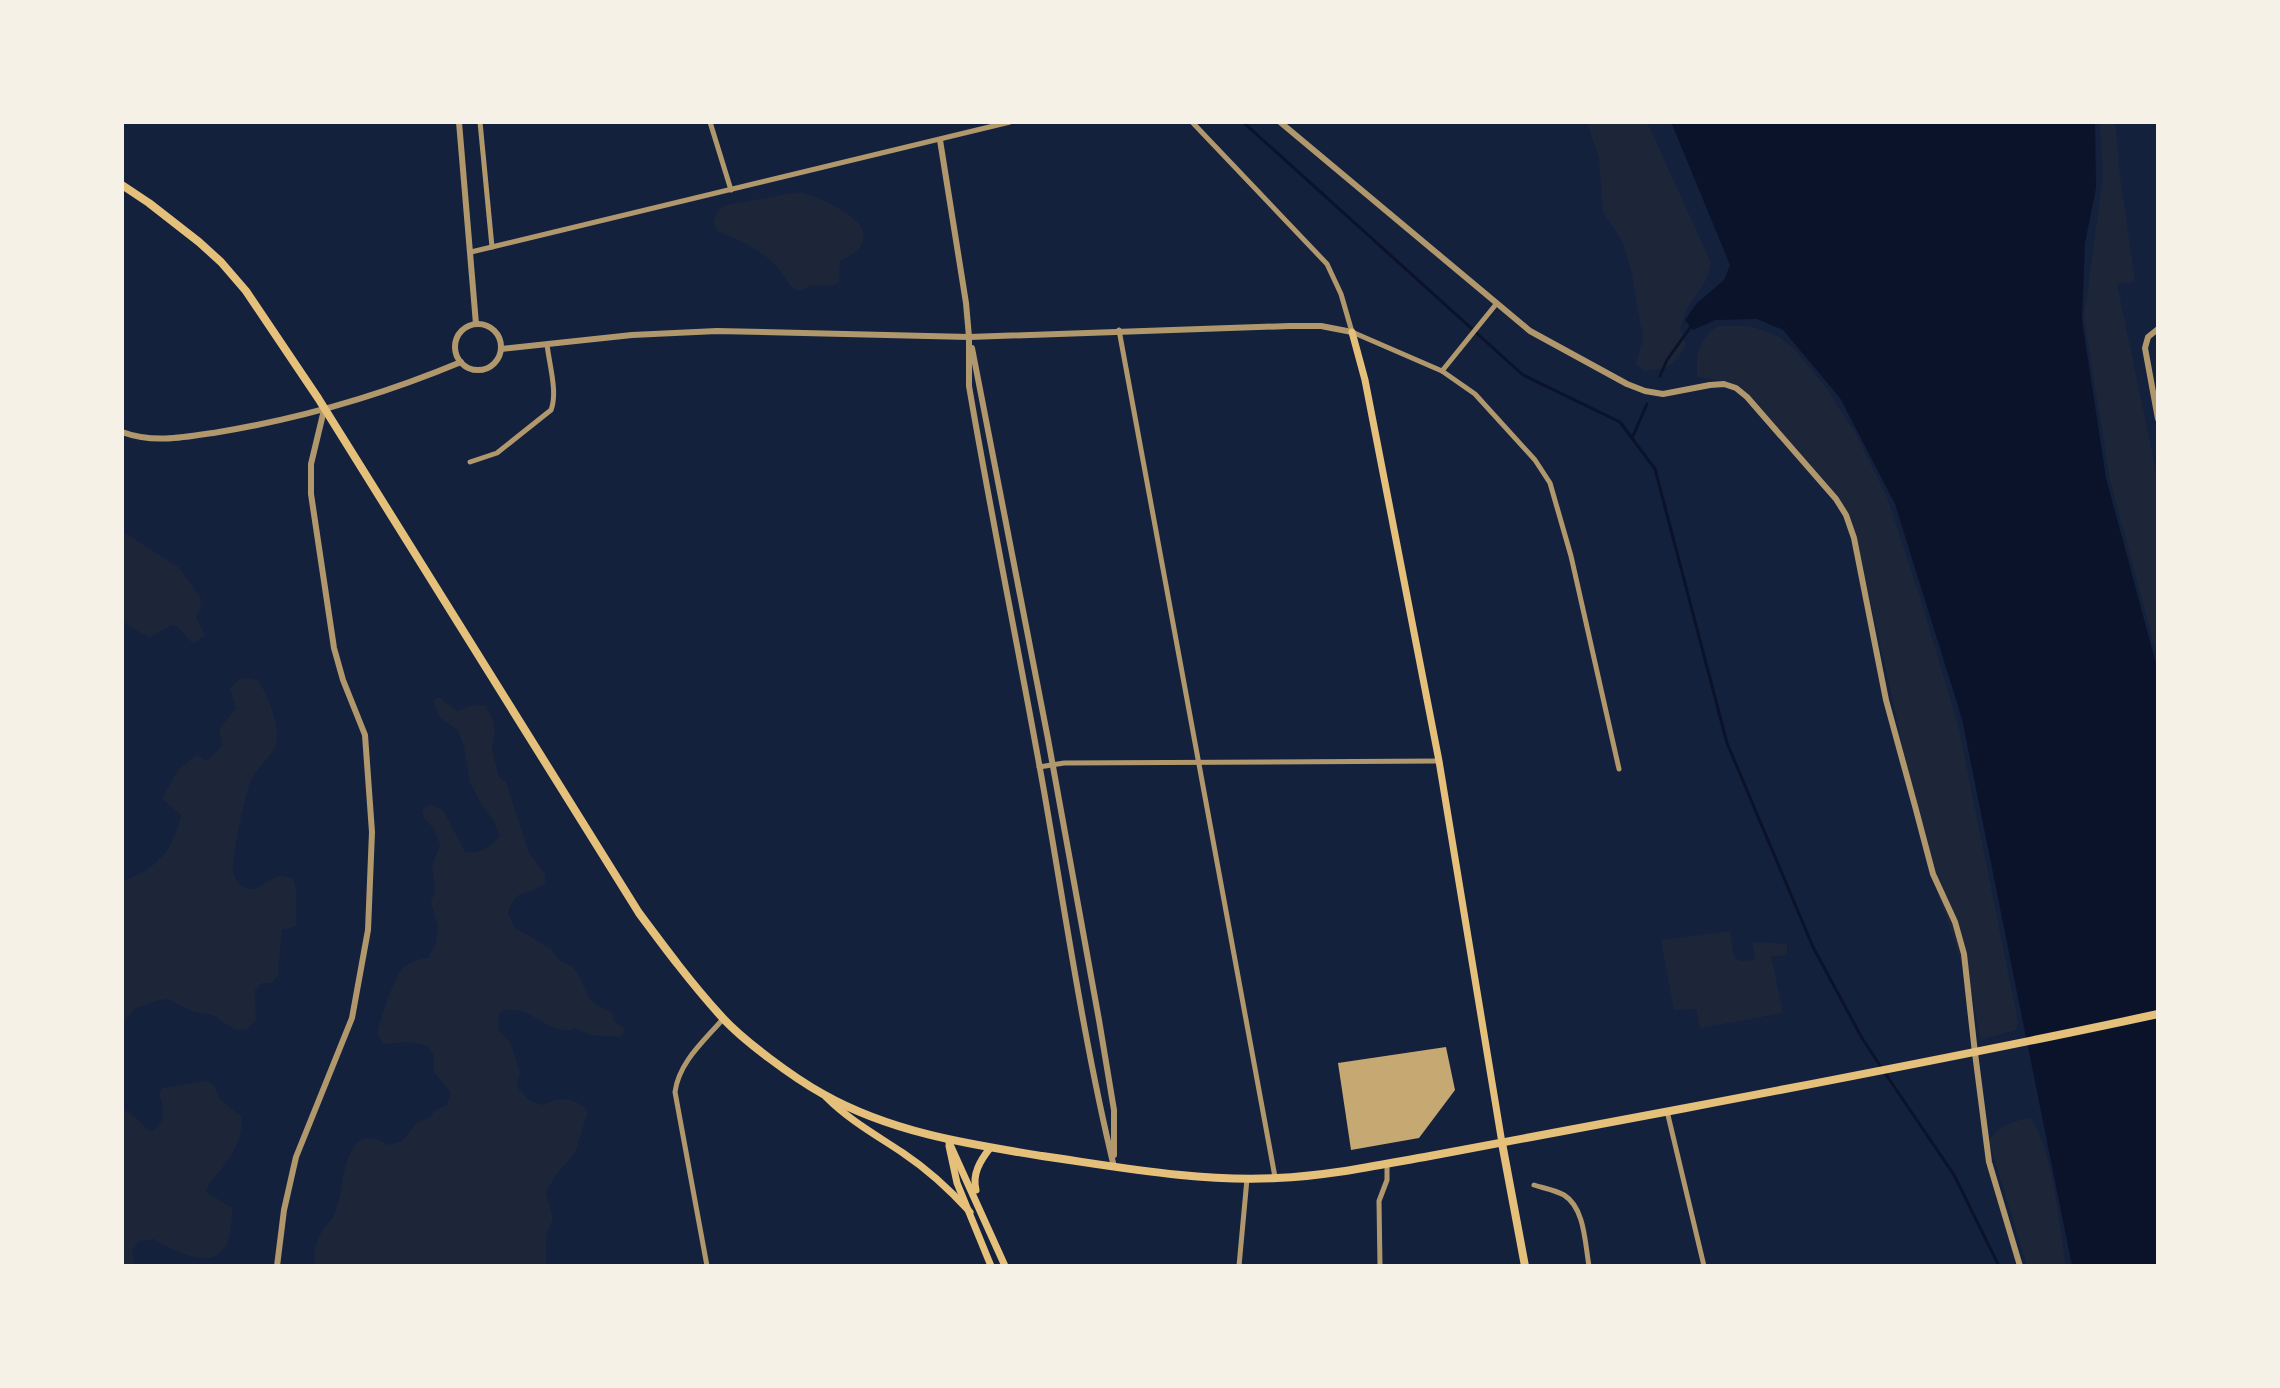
<svg xmlns="http://www.w3.org/2000/svg" width="2280" height="1388" font-family="Jost,sans-serif">
<style>
.green{fill:#1d2539}
.water{fill:#0b132b}
.lines{fill:none;stroke-linecap:round;stroke-linejoin:round}
.stream{stroke:#0b132b;stroke-width:3}
.building{fill:#c6a872}
.minor{stroke:#b1986c;stroke-width:5}
.tertiary{stroke:#b1986c;stroke-width:6}
.secondary{stroke:#e5c07b;stroke-width:7}
.primary{stroke:#e5c07b;stroke-width:8}
</style>
<rect width="100%" height="100%" fill="#14213d"/>
<g class="green">
<path d="M1587 122H1647L1711 263 1706 280 1686 310 1680 329 1686 345C1673 368 1669 368 1644 371L1636 364 1643 338 1631 269 1622 241 1603 212 1599 158Z"/>
<path d="M2100 122H2115L2120 175 2135 282 2117 284 2158 481V659L2110 480 2084 317 2103 177Z"/>
<path d="M799 192C817 197 871 217 863 241 860 252 849 255 840 261L839 282 831 286 812 285 799 291 790 286C775 256 746 242 717 231L713 221 718 211 726 205Z"/>
<path d="M1718 326H1750L1778 336 1794 349 1825 386 1854 431 1887 497 1919 594 1959 729 2018 1022 2016 1030 1980 1040 1974 1005 1953 936 1924 855 1899 729 1860 554 1849 514 1806 461 1731 383 1697 377C1696 353 1698 340 1718 326Z"/>
<path d="M122 531 178 567 200 597 201 607 196 618 205 635 193 644 178 627 171 625 149 638 122 621Z"/>
<path d="M245 678 258 680C267 694 278 722 277 738 276 754 258 766 251 780 245 794 232 856 233 871 233 876 238 883 242 886 259 896 266 877 281 876 283 876 291 878 293 878L296 888V926L282 930 278 975 272 983H262L255 990 256 1020 246 1030H235L215 1016 192 1011 168 999 155 1001 134 1009 122 1025V881C157 869 173 851 181 815L162 799 178 770 197 755 206 761 222 746 219 729 236 708 230 689 238 680Z"/>
<path d="M438 697 458 711 471 706 485 705 493 719 495 731 492 750 499 777 506 782 529 853 545 874V883C529 898 517 884 508 913L514 927 551 949 559 961C586 967 578 988 594 1003 599 1007 606 1010 612 1012L614 1021 625 1029 622 1037 591 1035 575 1028C550 1040 527 998 499 1013L498 1030 510 1042 514 1054 520 1073 517 1087 529 1100 542 1105C563 1097 571 1096 588 1111L575 1153 555 1176 546 1193 553 1219 546 1235V1266H314C314 1250 316 1238 326 1226 328 1223 332 1219 334 1216 346 1193 339 1115 389 1145L401 1142 418 1122 431 1117 434 1111 447 1105 451 1093 434 1072V1055L428 1046 408 1042 384 1044 377 1033C381 1018 394 976 404 967 411 961 420 959 428 958L436 944 438 928 431 902 435 891 432 865 440 846 435 830 424 818 422 810 430 804 443 810 465 852C479 855 492 846 500 836L495 823 481 804 470 782 464 746 457 729 440 718 433 701Z"/>
<path d="M1730 931 1734 958 1741 961 1755 960 1752 942 1787 944V955L1771 956 1783 1013 1700 1028 1696 1009 1674 1010 1661 940Z"/>
<path d="M206 1081 215 1086 219 1099 241 1116C245 1144 224 1165 208 1186L206 1192 232 1208C232 1221 231 1243 221 1252 205 1268 168 1248 154 1239L139 1241 132 1251 134 1266H122V1101L125 1110 134 1116 150 1132C166 1124 165 1109 159 1094L162 1088Z"/>
<path d="M2031 1118C2055 1158 2058 1220 2066 1266H2027L1989 1141C1999 1125 2013 1121 2031 1118Z"/>
</g>
<path class="water" d="M1671 122H2095L2096 188 2085 243 2082 320 2106 478 2158 671V1266H2072L1962 719 1895 504 1840 398 1783 330 1757 319 1715 320 1693 330 1685 320 1696 304 1724 280 1730 265Z"/>
<g class="lines">
<g class="stream">
<path d="M1243 122 1523 375 1620 422 1655 469 1727 743 1813 947 1862 1038 1881 1067"/>
<path d="M1660 376 1667 360 1692 325"/>
<path d="M1632 438 1647 404"/>
<path d="M1885 1073 1954 1175 1999 1266"/>
</g>
</g>
<path class="building" d="M1446 1047 1455 1090 1419 1138 1351 1150 1338 1063Z"/>
<g class="lines">
<g class="minor">
<path d="M480 122 492 247"/>
<path d="M710 122 731 190"/>
<path d="M1192 122 1327 264 1341 294 1352 332 1442 371 1475 394 1535 460 1550 483 1571 556 1619 769"/>
<path d="M471 252 1010 122"/>
<path d="M1119 330 1275 1177"/>
<path d="M1442 371 1497 303"/>
<path d="M470 462 497 453 551 410C558 392 549 364 547 344"/>
<path d="M1039 767 1064 763 1439 761"/>
<path d="M1667 1111 1704 1266"/>
<path d="M1534 1185C1543 1188 1555 1190 1564 1195 1585 1208 1585 1244 1589 1266"/>
<path d="M707 1266 675 1092C679 1062 704 1041 723 1019"/>
<path d="M1239 1266 1247 1179"/>
<path d="M1380 1266 1379 1201 1387 1180V1164"/>
</g>
<g class="tertiary">
<path d="M459 122 476 324"/>
<path d="M1280 122 1530 331 1627 384 1645 391 1663 394 1710 385 1724 384 1736 388 1747 397 1836 499 1846 515 1854 538 1886 700 1915 806 1933 874 1955 922 1964 954 1975 1053 1989 1162 2020 1266"/>
<path d="M940 140 966 303 969 337V386C992 521 1020 656 1044 791 1066 917 1084 1043 1114 1167"/>
<circle cx="478" cy="347" r="23"/>
<path d="M2158 329 2148 337 2145 348 2158 419"/>
<path d="M972 348 1048 739 1099 1020 1114 1110V1155"/>
<path d="M501 349 632 335 717 331 969 337 1289 326H1321L1352 332"/>
<path d="M122 432C154 444 186 437 219 432 303 418 382 395 461 362"/>
<path d="M277 1266 284 1210 296 1157 352 1018 368 930 372 832 365 735 343 680 334 648 311 494V464L324 410"/>
</g>
<g class="secondary">
<path d="M1352 332 1365 380 1439 761 1502 1143"/>
<path d="M826 1097C849 1120 876 1135 903 1153 927 1169 951 1191 970 1212"/>
<path d="M948 1140 1005 1266"/>
<path d="M949 1146 957 1183 991 1266"/>
<path d="M976 1190C972 1174 980 1161 990 1148"/>
</g>
<g class="primary">
<path d="M122 185 149 203 199 242 221 262 246 291 318 398 639 913C665 948 691 983 720 1015 742 1040 794 1078 823 1094 890 1132 967 1144 1042 1156 1119 1167 1198 1182 1277 1178 1328 1176 1379 1165 1430 1156 1515 1140 1601 1124 1686 1108 1844 1078 2001 1048 2158 1014"/>
<path d="M1502 1143 1525 1266"/>
</g>
</g>
<rect width="2280" height="1388" fill="none" stroke="#f6f1e7" stroke-width="248"/>
</svg>
